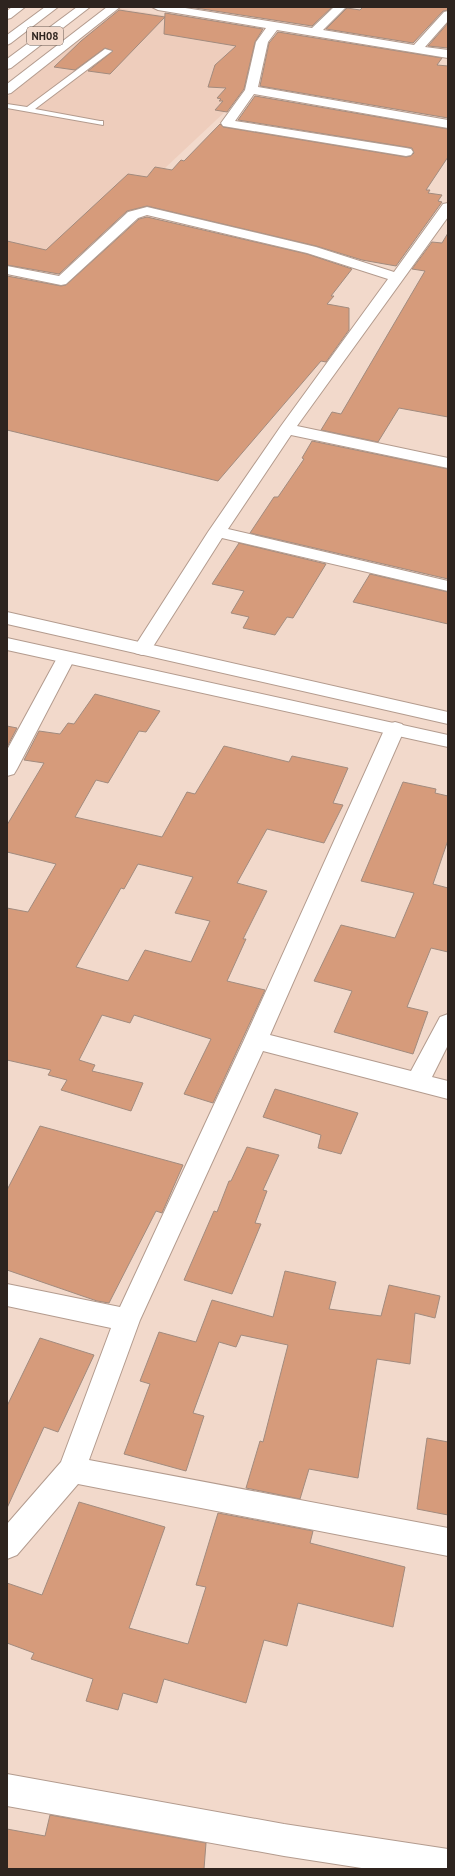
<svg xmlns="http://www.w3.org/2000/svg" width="455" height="1876" font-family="'PT Sans',sans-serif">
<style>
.built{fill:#eecdbc}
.building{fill:#d69b7b;stroke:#a28b7e;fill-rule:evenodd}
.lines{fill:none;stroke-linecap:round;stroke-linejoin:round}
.lane-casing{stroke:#b39b8e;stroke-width:2}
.street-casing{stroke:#b39b8e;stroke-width:2}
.secondary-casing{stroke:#b39b8e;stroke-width:2}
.highway-casing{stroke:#b39b8e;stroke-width:2}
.lane{fill:#fff;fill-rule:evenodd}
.street{fill:#fff;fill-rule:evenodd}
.secondary{fill:#fff;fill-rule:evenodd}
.highway{fill:#fff;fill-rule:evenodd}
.labels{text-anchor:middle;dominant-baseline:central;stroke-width:3.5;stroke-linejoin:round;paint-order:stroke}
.shield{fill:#f2d9cb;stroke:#695a53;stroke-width:1}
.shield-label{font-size:11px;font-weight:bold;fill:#2e241f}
</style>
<rect width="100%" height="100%" fill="#f2d9cb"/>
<path class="built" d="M117 8 265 32 245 93 53 273 7 263V97Z"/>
<g class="building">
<path d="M189 7H332L312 26Z"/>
<path d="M363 7H448V10L443 11 413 43 326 29 347 8 360 10Z"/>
<path d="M119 10 165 17 110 74 88 71 113 51 105 48 75 70 54 67 81 41Z"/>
<path d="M165 13 263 29 255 42 244 89 227 112 215 110 223 101H219L221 99 217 98 226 88 208 87 215 65 236 46 164 34Z"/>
<path d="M448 23V48L428 46Z"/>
<path d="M278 32 442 58 437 65 448 66V118L260 86 269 43Z"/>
<path d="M255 96 448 129V157L426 190H430L428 193 442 195 438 201 442 202 396 266 362 260 316 246 147 206 127 211 59 274 7 265V241L46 250 128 174 147 177 155 167 172 170 181 160 184 161 220 124 223 127 406 157 411 156 414 153 412 148 406 147 238 120Z"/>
<path d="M147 217 307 254 352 269 331 296H334L327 304 349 308V330L326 362 321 361 218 481 7 430V276L61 286 66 285 139 219Z"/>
<path d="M448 233V417L399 408 378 442 321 430 332 412 341 414 425 271 412 269 432 242 442 243Z"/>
<path d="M312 441 448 469V579L250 533 274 497H278L304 459 302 458Z"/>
<path d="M239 543 326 564 293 618 287 617 275 635 243 628 249 617 231 613 244 591 212 584Z"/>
<path d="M370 574 448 592V624L353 602Z"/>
<path d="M95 694 160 711 146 732 139 731 108 783 96 780 75 817 162 837 187 792 195 794 224 746 289 762 292 756 348 768 333 803 343 805 324 843 267 829 237 883 267 891 243 939H246L227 981 265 990 213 1103 184 1094 211 1039 134 1015 130 1023 102 1015 79 1060 95 1065 92 1071 143 1083 131 1111 61 1090 67 1080 48 1075 51 1070 7 1060V908L28 912 56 864 7 852V825L44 763 24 760 39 731 60 734 68 723 74 724ZM138 864 193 877 175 913 210 921 191 962 145 950 128 981 76 967 121 888 124 889Z"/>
<path d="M7 726 17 728 7 747Z"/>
<path d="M403 782 436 789 435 793 448 796V840L433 884 448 888V952L431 948 407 1007 428 1012 413 1054 334 1032 352 991 314 981 341 925 395 938 414 893 361 881Z"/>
<path d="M275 1089 358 1113 341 1154 318 1148 321 1135 263 1117Z"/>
<path d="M40 1126 183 1165 162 1213 156 1211 109 1303 97 1301 7 1270V1190Z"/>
<path d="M247 1147 279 1155 263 1190 267 1191 255 1223 261 1224 232 1294 184 1280 214 1211 217 1212 229 1181H231Z"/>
<path d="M285 1271 336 1282 329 1309 381 1316 389 1285 440 1296 435 1318 415 1313 410 1364 377 1359 358 1478 309 1469 300 1499 246 1488 260 1441 263 1442 288 1345 241 1335 236 1347 219 1342 193 1413 204 1416 186 1471 124 1454 150 1384 140 1381 159 1332 196 1342 212 1300 273 1317Z"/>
<path d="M40 1338 94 1355 58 1432 44 1427 7 1508V1406Z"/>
<path d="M427 1438 448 1442V1515L417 1509Z"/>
<path d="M79 1502 165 1527 129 1628 188 1644 206 1587 196 1585 218 1513 313 1531 310 1543 405 1567 393 1627 298 1603 287 1646 264 1640 246 1703 164 1679 157 1703 123 1693 118 1710 86 1701 93 1679 31 1659 34 1653 7 1643V1583L42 1595Z"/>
<path d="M50 1815 206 1843 204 1869H7V1829L45 1836Z"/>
</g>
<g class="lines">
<g class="lane-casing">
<path id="lane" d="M105 49 112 51 35 109 100 121H103V125L7 108V104L27 107Z"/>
</g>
<g class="street-casing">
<g id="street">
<path d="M12 7H25L11 18 7 19V11Z"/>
<path d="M107 7H120L11 93 7 94V84Z"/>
<path d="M152 7H179L312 28 334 7H346L323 30 414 45 444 12 448 11V21L425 47 448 50V58L277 30 268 42 258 87 448 120V128L254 94 235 121 406 148 411 149 413 152 411 155 406 156 223 126 221 123 245 90 256 42 266 28 158 10Z"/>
<path d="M448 203V217L297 426 448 458V468L291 435 228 529 448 581V591L222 538 149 653 142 655 135 653 133 649 208 532 281 426 388 279 307 253 147 215 138 218 66 284 61 285 7 274V266L59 276 128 212 147 207 316 247 394 272 443 204Z"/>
<path d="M66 652 73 654 75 658 17 769 14 774 7 776V750L57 658 59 654Z"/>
<path d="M395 722 402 724 405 728 270 1035 411 1071 440 1017 448 1014V1045L432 1077 448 1081V1099L263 1051 140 1320 89 1460 448 1528V1556L78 1484 17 1555 7 1559V1524L61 1462 111 1328 7 1306V1284L120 1307 244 1040 385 728 388 724Z"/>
<path d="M7 1774 284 1824 448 1849V1869H368L284 1856 7 1806Z"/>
</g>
</g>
<g class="secondary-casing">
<g id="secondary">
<path d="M7 612 448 712V724L7 624Z"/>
<path d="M7 638 448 735V747L7 650Z"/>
</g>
</g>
<g class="highway-casing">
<g id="highway">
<path d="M45 7H58L11 43 7 45V35Z"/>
<path d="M77 7H90L11 68 7 69V59Z"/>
</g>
</g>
<use href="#lane" class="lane"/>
<use href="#street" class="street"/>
<use href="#secondary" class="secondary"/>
<use href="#highway" class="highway"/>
</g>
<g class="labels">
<rect class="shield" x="27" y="27" width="36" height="18" rx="3"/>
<g class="shield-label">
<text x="45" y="36">NH08</text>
</g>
</g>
<rect width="455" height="1876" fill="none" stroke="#2e241f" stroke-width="16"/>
</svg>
